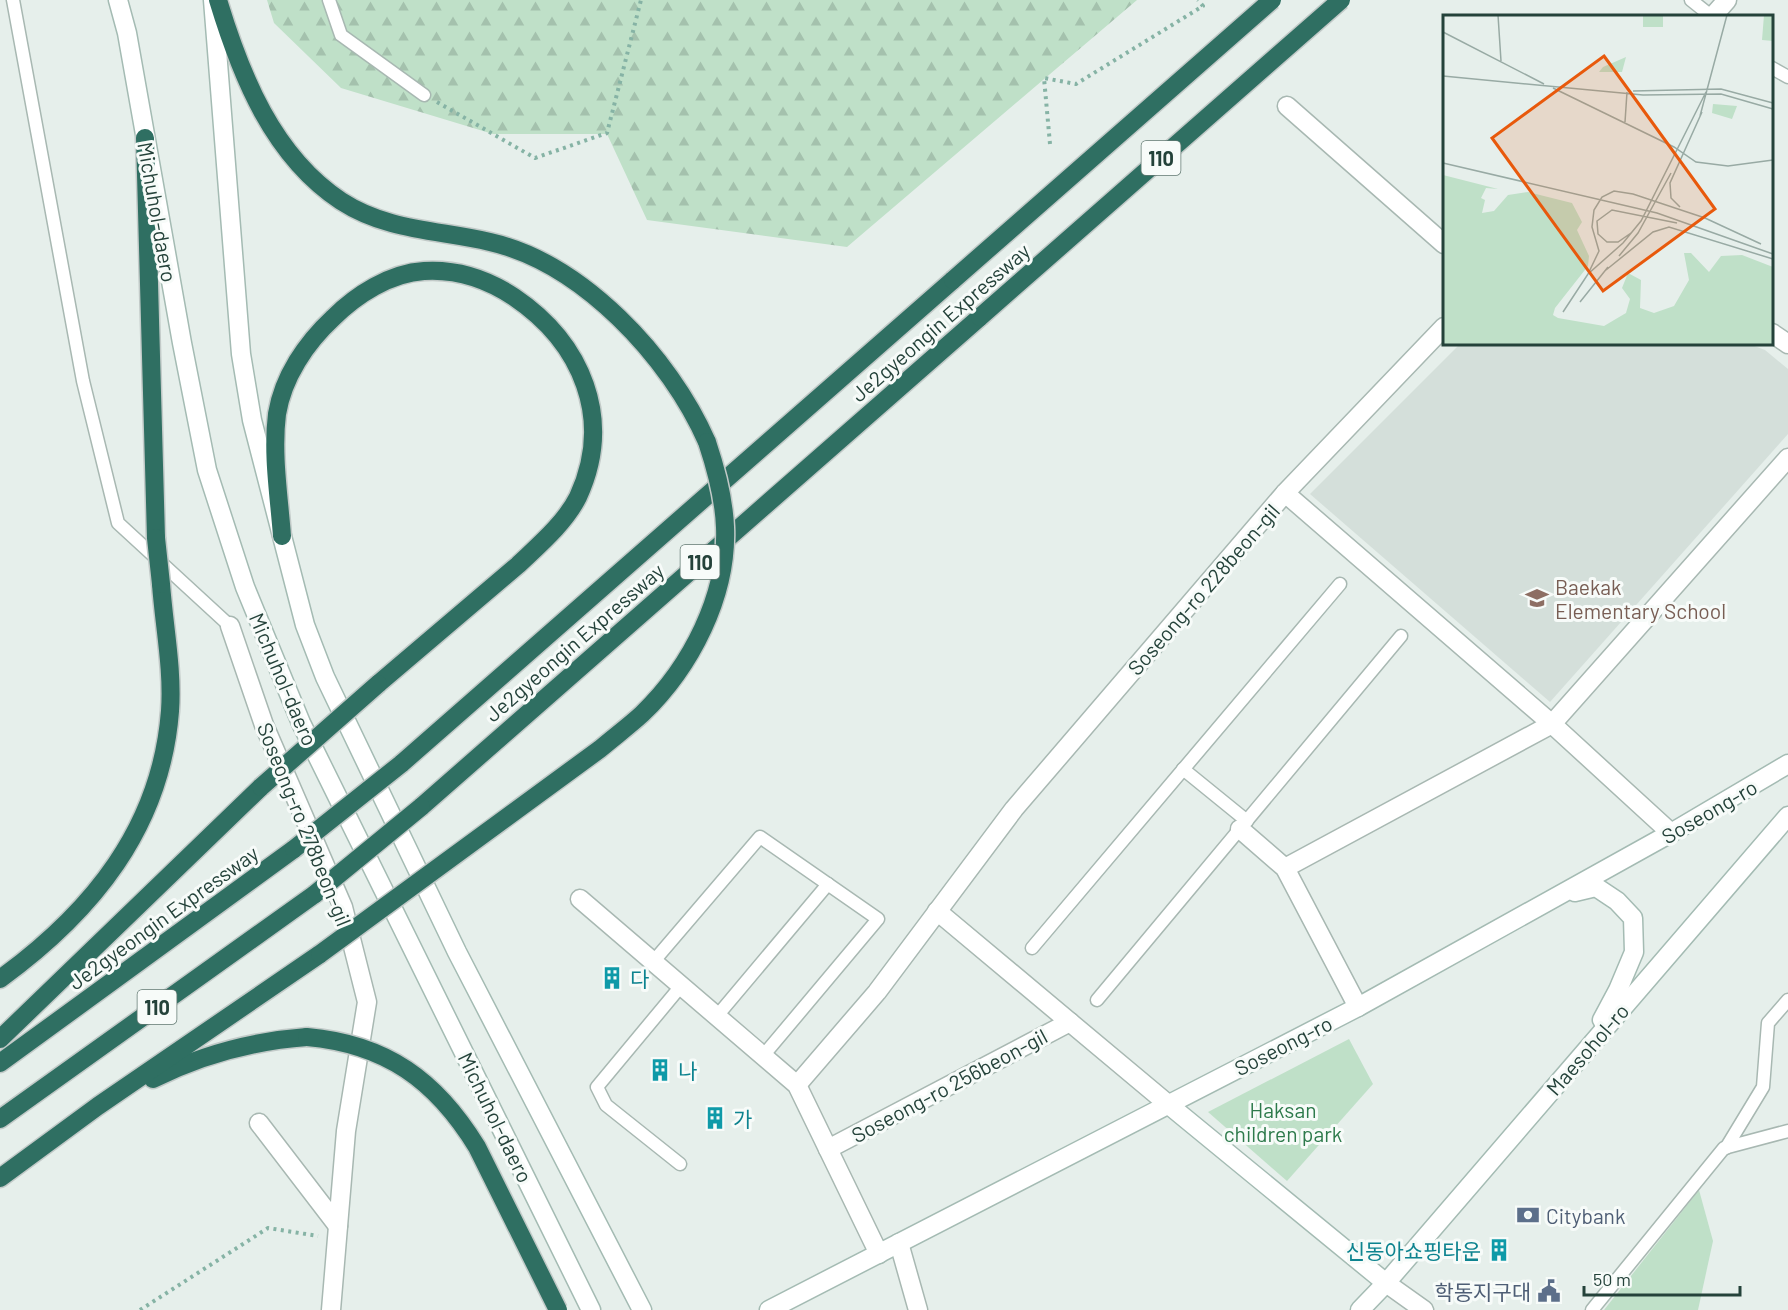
<svg xmlns="http://www.w3.org/2000/svg" width="1788" height="1310" font-family="Barlow,'Noto Sans KR',sans-serif">
<style>
.built{fill:#d4dfda}
.green{fill:#bfe0c8}
.forest{fill:url(#forest-firs)}
.lines{fill:none;stroke-linecap:round;stroke-linejoin:round}
.lane-casing{stroke:#a8b8b2;stroke-width:15}
.street-casing{stroke:#a8b8b2;stroke-width:21}
.secondary-casing{stroke:#a4bbb3;stroke-width:21}
.highway-casing{stroke:#c2cac8;stroke-width:21}
.path{stroke:#86b3a5;stroke-width:4;stroke-dasharray:3 4.5;stroke-linecap:butt}
.lane{stroke:#fff;stroke-width:12}
.street{stroke:#fff;stroke-width:18}
.secondary{stroke:#fff;stroke-width:18}
.highway{stroke:#2f6f62;stroke-width:18}
.highway-bridge-casing{stroke:#c2cac8;stroke-width:21;stroke-linecap:butt}
.highway-bridge{stroke:#2f6f62;stroke-width:18}
.labels{text-anchor:middle;dominant-baseline:central;stroke-width:6;stroke-linejoin:round;paint-order:stroke}
.shield{fill:#f7fbf9;stroke:#637a73;stroke-width:1.5}
.shield-label{font-size:20px;font-weight:bold;fill:#24423a}
.street-label{font-size:21px;fill:#24423a;stroke:#f7fbf9}
.education-label{font-size:21px;fill:#785e54;stroke:#f7fbf9;text-anchor:start}
.culture-label{font-size:21px;fill:#0d838f;stroke:#f7fbf9;text-anchor:start}
.park-label{font-size:21px;fill:#2d7a4b;stroke:#f7fbf9}
.service-label{font-size:21px;fill:#4e5e75;stroke:#f7fbf9;text-anchor:start}
.inset-road{fill:none;stroke:#98aaa4;stroke-width:1.5}
.view{fill:#e8590c;fill-opacity:0.15;stroke:#e8590c;stroke-width:3}
.inset-edge{fill:none;stroke:#24423a;stroke-width:3}
</style>
<defs>
<pattern id="forest-firs" width="22" height="20" patternUnits="userSpaceOnUse" patternTransform="scale(1.5)"><rect width="22" height="20" fill="#bfe0c8"/><path d="M5 1l3.5 6h-7zM16 11l3.5 6h-7z" fill="#a4c1ad"/></pattern>
</defs>
<rect width="100%" height="100%" fill="#e6efeb"/>
<path class="built" d="M1460 344H1749L1765 350 1788 369V434L1550 702 1310 494Z"/>
<g class="green">
<path d="M1349 1039 1373 1084 1287 1181 1208 1112Z"/>
<path d="M1699 1190 1713 1241 1698 1310H1604Z"/>
</g>
<path class="forest" d="M267 0H1137L847 247 647 220 607 134H493L341 88 274 23Z"/>
<g class="lines">
<g class="lane-casing">
<g id="lane">
<path d="M13 0 83 381 118 523 230 626"/>
<path d="M329 0 341 35 424 95"/>
<path d="M1691 0 1711 16"/>
<path d="M1772 68 1788 77"/>
<path d="M1183 769 1247 821"/>
<path d="M1032 948 1340 584"/>
<path d="M653 962 760 837 878 919 763 1056"/>
<path d="M1097 1000 1401 636"/>
<path d="M717 1016 828 884"/>
<path d="M1726 1148 1763 1087 1768 1023 1788 1000"/>
<path d="M680 1164 606 1105 597 1087 681 986"/>
<path d="M1592 1310 1724 1148 1788 1131"/>
</g>
</g>
<g class="street-casing">
<g id="street">
<path d="M1713 16 1727 0"/>
<path d="M1287 106 1444 244"/>
<path d="M1772 333 1788 344"/>
<path d="M1285 493 1552 724 1671 833"/>
<path d="M230 626 264 725 343 907 367 1002 346 1131 331 1310"/>
<path d="M1240 829 1285 868 1358 1007"/>
<path d="M1285 868 1552 724 1788 458"/>
<path d="M580 899 797 1085 879 1254"/>
<path d="M937 911 1169 1105"/>
<path d="M797 1085 877 992 1014 809 1285 493 1444 327"/>
<path d="M259 1123 338 1226"/>
<path d="M828 1149 1070 1022"/>
<path d="M899 1243 918 1310"/>
<path d="M1386 1283 1424 1310"/>
</g>
</g>
<g class="secondary-casing">
<g id="secondary">
<path d="M118 0 127 33 182 343 207 470 245 587 301 723 591 1310"/>
<path d="M213 0 241 354 252 420 305 625 325 677 457 952 642 1310"/>
<path d="M1575 892 1596 887 1617 901 1633 918 1634 952 1618 990 1602 1020"/>
<path d="M1169 1105 1386 1283"/>
<path d="M769 1310 1358 1007 1671 833 1788 764"/>
<path d="M1360 1310 1386 1283 1788 816"/>
</g>
</g>
<g class="highway-casing">
<g id="highway">
<path d="M218 0C241 76 273 156 341 201 387 231 439 230 490 242 582 263 670 357 707 442"/>
<path d="M145 138 156 538"/>
<path d="M282 536C279 496 272 454 277 414 283 377 306 343 333 318 356 295 390 273 424 271 456 269 487 279 514 297 582 343 614 419 578 497 565 523 539 545 518 565L378 684"/>
<path d="M401 764 953 280"/>
<path d="M421 807 980 317"/>
<path d="M0 979C92 912 161 828 170 711 173 669 164 626 161 584"/>
<path d="M0 1039 261 787"/>
<path d="M0 1063 294 849"/>
<path d="M153 1079C203 1054 252 1041 307 1037"/>
<path d="M0 1119 315 894"/>
<path d="M0 1178 98 1106 320 954"/>
</g>
</g>
<g class="path">
<path d="M437 102 535 158 607 133 641 0"/>
<path d="M1050 144 1044 78 1076 84 1203 6 1198 0"/>
<path d="M140 1310 268 1228 318 1236"/>
</g>
<use href="#lane" class="lane"/>
<use href="#street" class="street"/>
<use href="#secondary" class="secondary"/>
<use href="#highway" class="highway"/>
<g class="highway-bridge-casing">
<g id="highway-bridge">
<path d="M953 280 1272 0"/>
<path d="M980 317 1341 0"/>
<path d="M156 538 161 584"/>
<path d="M261 787 378 684"/>
<path d="M294 849 401 764"/>
<path d="M315 894 421 807"/>
<path d="M320 954 600 749C614 737 629 726 642 714 691 667 728 595 725 527 724 499 716 469 707 442"/>
<path d="M307 1037C386 1044 436 1080 477 1147L558 1310"/>
</g>
</g>
<use href="#highway-bridge" class="highway-bridge"/>
</g>
<defs>
<g id="school-bare" transform="scale(1.8)"><path d="M0-5L7-2L0 1L-7-2ZM-4 1L0 2.5L4 1V4Q0 6-4 4Z" fill="#8d6e63" stroke="#f7fbf9" stroke-width="2.5" paint-order="stroke"/></g>
<g id="building-bare" transform="scale(1.8)"><path d="M-4-6H4V6H1V3H-1V6H-4ZM-2.5-4.3h1.7v1.8h-1.7ZM.8-4.3h1.7v1.8H.8ZM-2.5-1h1.7V.8h-1.7ZM.8-1h1.7V.8H.8Z" fill="#0f9aa8" stroke="#f7fbf9" stroke-width="2.5" paint-order="stroke"/></g>
<g id="bank-bare" transform="scale(1.8)"><path d="M-6-4H6V4H-6ZM0-2.3a2.3 2.3 0 1 0 0 4.6a2.3 2.3 0 1 0 0-4.6Z" fill="#5c6f8a" stroke="#f7fbf9" stroke-width="2.5" paint-order="stroke"/></g>
<g id="civic-bare" transform="scale(1.8)"><path d="M-.6-6.5H3V-4.5H.6V-3L4-1V1h2V6H-6V1h2V-1L-.6-3ZM-1.2 2.5V6h2.4V2.5Z" fill="#5c6f8a" stroke="#f7fbf9" stroke-width="2.5" paint-order="stroke"/></g>
</defs>
<g fill-rule="evenodd">
<use href="#school-bare" x="1537" y="598"/>
<use href="#building-bare" x="612" y="978"/>
<use href="#building-bare" x="660" y="1070"/>
<use href="#building-bare" x="715" y="1118"/>
<use href="#bank-bare" x="1528" y="1215"/>
<use href="#building-bare" x="1499" y="1250"/>
<use href="#civic-bare" x="1549" y="1291"/>
</g>
<g class="labels">
<g class="shield">
<rect x="1141.5" y="141" width="39" height="34" rx="4.5"/>
<rect x="680.5" y="545" width="39" height="34" rx="4.5"/>
<rect x="137.5" y="990" width="39" height="34" rx="4.5"/>
</g>
<g class="shield-label">
<text x="1161" y="158">110</text>
<text x="700" y="562">110</text>
<text x="157" y="1007">110</text>
</g>
<g class="street-label">
<text transform="translate(158 212) rotate(80)">Michuhol-daero</text>
<text transform="translate(940 322) rotate(-41)">Je2gyeongin Expressway</text>
<text transform="translate(1203 589) rotate(-49)">Soseong-ro 228beon-gil</text>
<text transform="translate(574 642) rotate(-41)">Je2gyeongin Expressway</text>
<text transform="translate(284 679) rotate(67)">Michuhol-daero</text>
<text transform="translate(1709 811) rotate(-30)">Soseong-ro</text>
<text transform="translate(305 824) rotate(68)">Soseong-ro 278beon-gil</text>
<text transform="translate(163 917) rotate(-36)">Je2gyeongin Expressway</text>
<text transform="translate(1283 1045) rotate(-27)">Soseong-ro</text>
<text transform="translate(1587 1049) rotate(-49)">Maesohol-ro</text>
<text transform="translate(949 1085) rotate(-28)">Soseong-ro 256beon-gil</text>
<text transform="translate(496 1117) rotate(64)">Michuhol-daero</text>
</g>
<g class="education-label">
<text x="1555" y="586">Baekak<tspan x="1555" dy="24">Elementary School</tspan></text>
</g>
<g class="culture-label">
<text x="630" y="978">다</text>
<text x="678" y="1070">나</text>
<text x="733" y="1118">가</text>
<text x="1481" y="1250" text-anchor="end">신동아쇼핑타운</text>
</g>
<g class="park-label">
<text x="1283" y="1109">Haksan<tspan x="1283" dy="24">children park</tspan></text>
</g>
<g class="service-label">
<text x="1546" y="1215">Citybank</text>
<text x="1531" y="1291" text-anchor="end">학동지구대</text>
</g>
</g>
<g transform="translate(1443 15)">
<rect width="330" height="330" fill="#e6efeb"/>
<path d="M200 0H220V12H200ZM321 0H330V26L319 25ZM183 42 179 57H156L160 52ZM270 89 294 91 289 104 269 98Z" fill="#bfe0c8"/>
<path d="M0 160 55 174 43 173 38 183 42 185 39 198 51 196 65 180 85 177 129 188 139 207 134 215 146 241 145 251 112 293 110 300 115 303 161 311 183 298 187 284 179 273 185 258 198 265 197 293 211 298 231 291 246 265 241 238H248L266 257 278 241 299 240 330 252V330H0Z" fill="#bfe0c8"/>
<path class="inset-road" d="M55 0 58 46M0 17 101 69M0 61 200 80 278 79 330 94M110 73 231 132 253 147 285 151 330 145M190 76 278 74 330 88M257 101 284 0M182 107 184 77M0 148 214 198 330 239M237 192 228 183 227 168 259 97M188 218 175 227H164L155 219 154 206 169 195 234 208M176 241 195 218 228 158M163 255 210 217 226 212 330 244M145 259 156 236 149 212 151 195 159 182 171 176 190 179 262 203 318 229M137 287 165 252M120 297 145 259 180 228 198 206 263 77"/>
<path class="view" d="M161 41 272 194 160 276 49 123Z"/>
<rect width="330" height="330" class="inset-edge"/>
</g>
<path d="M1584 1286v9h156v-9" fill="none" stroke="#24423a" stroke-width="3"/>
<text x="1593" y="1286" font-size="18" fill="#24423a" stroke="#f7fbf9" stroke-width="4.5" paint-order="stroke">50 m</text>
</svg>
